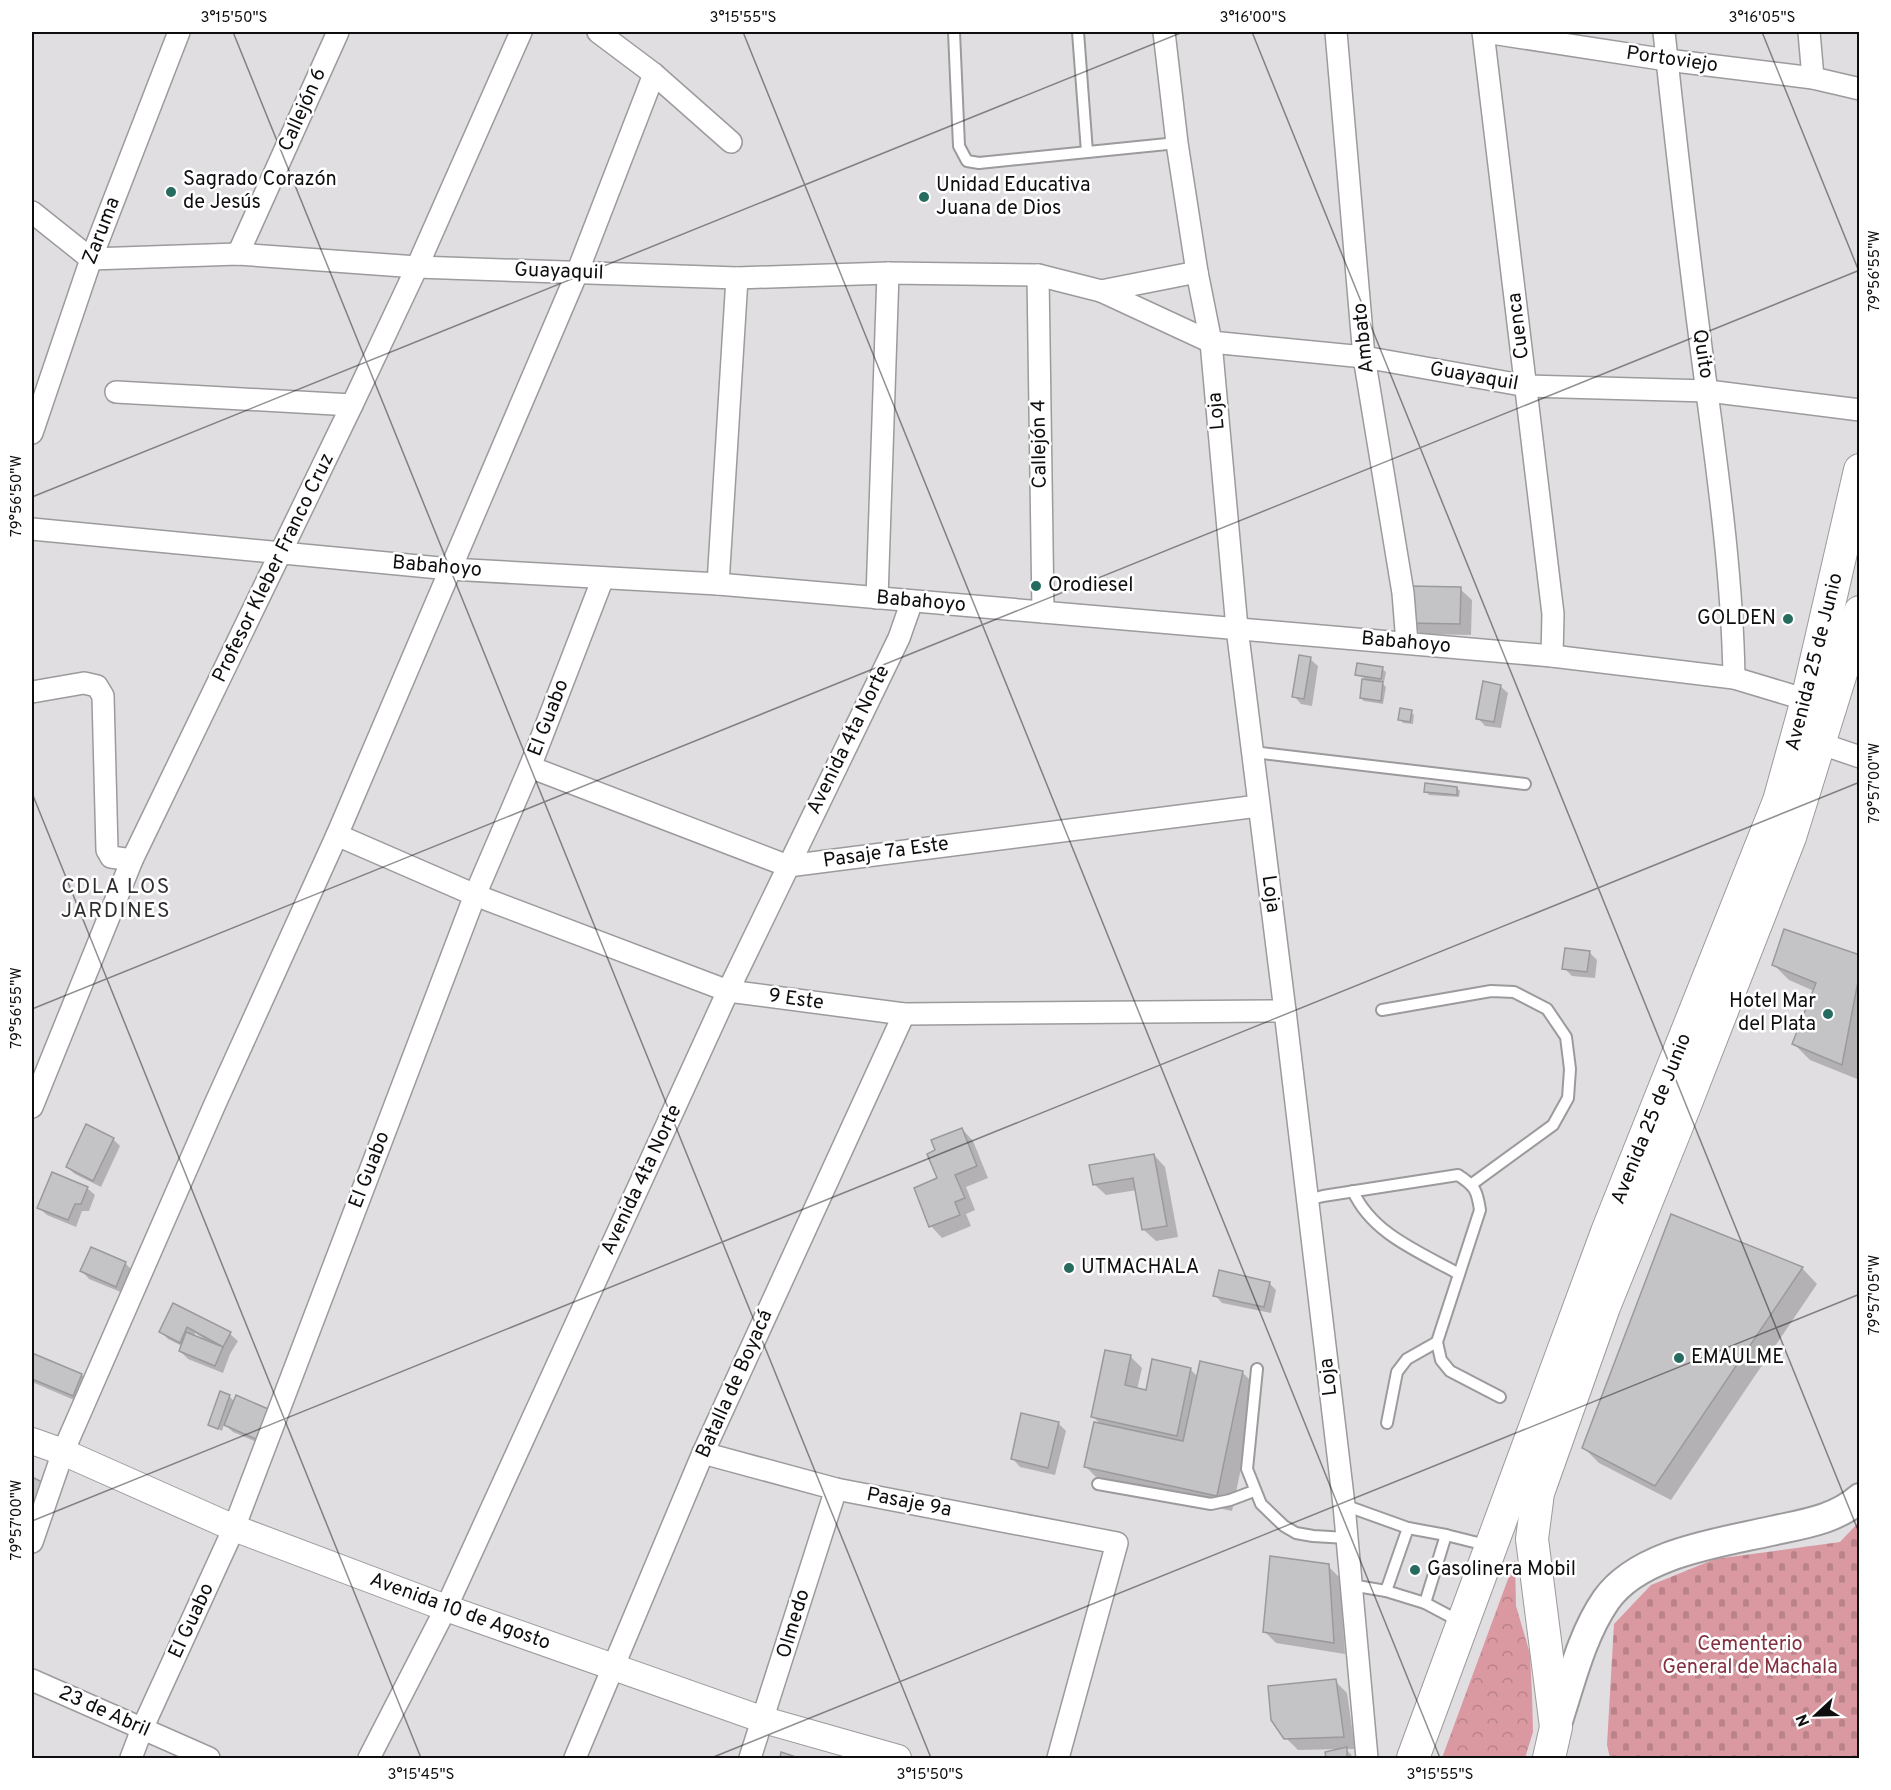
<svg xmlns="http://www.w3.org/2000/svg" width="1891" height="1790" font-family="Overpass,sans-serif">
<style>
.forest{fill:url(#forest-crowns)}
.cemetery{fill:url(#cemetery-stones)}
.shadow{fill:#0003;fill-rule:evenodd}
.building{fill:#c4c4c6;stroke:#9a999c;stroke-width:1.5}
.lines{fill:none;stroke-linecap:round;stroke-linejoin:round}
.service-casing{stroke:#9c9a9d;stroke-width:14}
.minor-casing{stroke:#9c9a9d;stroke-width:24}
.tertiary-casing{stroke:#9c9a9d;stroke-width:28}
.secondary-casing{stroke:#9c9a9d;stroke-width:32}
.primary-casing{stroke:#9c9a9d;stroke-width:34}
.service{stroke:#fff;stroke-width:10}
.minor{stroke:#fff;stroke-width:21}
.tertiary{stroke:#fff;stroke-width:26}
.secondary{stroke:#fff;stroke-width:28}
.primary{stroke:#fff;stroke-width:32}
.ticks{fill:none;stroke:#0e0e0f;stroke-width:1.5;stroke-opacity:0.45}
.poi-dot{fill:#256b5f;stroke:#fff;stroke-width:2}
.labels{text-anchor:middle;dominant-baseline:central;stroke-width:5;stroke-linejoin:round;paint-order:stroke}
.street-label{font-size:20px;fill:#0e0e0f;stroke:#fff}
.poi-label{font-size:20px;fill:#0e0e0f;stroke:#fff;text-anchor:start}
.park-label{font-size:20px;fill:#832f40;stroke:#fff}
.neighbourhood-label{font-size:21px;letter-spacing:1.5px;fill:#302e30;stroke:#fff}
.neatline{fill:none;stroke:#0e0e0f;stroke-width:2}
.ticks-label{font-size:15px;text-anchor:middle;fill:#0e0e0f}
</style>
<defs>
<pattern id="forest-crowns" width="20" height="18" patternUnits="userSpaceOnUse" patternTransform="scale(1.5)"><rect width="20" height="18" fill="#da98a1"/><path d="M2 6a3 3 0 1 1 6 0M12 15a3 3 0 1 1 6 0" fill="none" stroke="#ba8289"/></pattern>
<pattern id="cemetery-stones" width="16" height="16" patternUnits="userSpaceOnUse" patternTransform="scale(1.5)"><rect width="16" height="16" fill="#da98a1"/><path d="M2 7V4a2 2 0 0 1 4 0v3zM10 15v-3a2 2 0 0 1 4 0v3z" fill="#ba8289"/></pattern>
</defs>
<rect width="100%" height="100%" fill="#e0dee1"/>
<path class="forest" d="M1515 1560 1516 1606 1530 1654 1532 1695 1533 1732 1525 1758H1442Z"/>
<path class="cemetery" d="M1859 1522V1758H1610L1607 1745 1614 1624 1651 1585 1715 1559 1840 1542Z"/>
<g class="shadow">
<path d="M1460 589 1472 600 1471 635 1421 634 1409 622Z"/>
<path d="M1310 659 1318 666 1312 706 1301 704 1294 696Z"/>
<path d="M1382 669 1386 672 1384 682 1380 681 1386 687 1383 704 1364 701 1361 698 1364 678 1356 674Z"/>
<path d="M1500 686 1508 693 1501 728 1485 726 1478 718Z"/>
<path d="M1411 712 1414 715 1413 724 1403 723 1400 719Z"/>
<path d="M1457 788 1460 791 1459 797 1429 795 1426 791Z"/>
<path d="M1589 952 1597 960 1595 978 1572 976 1564 968Z"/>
<path d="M1860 956V1068L1857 1079 1810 1060 1794 1044 1814 991 1789 980 1774 965Z"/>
<path d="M962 1129 973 1141 988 1178 966 1187 975 1210 966 1214 971 1226 942 1238 931 1226 938 1179Z"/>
<path d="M113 1139 120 1146 101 1187 75 1174 67 1167Z"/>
<path d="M1154 1155 1165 1167 1178 1237 1156 1241 1144 1230 1137 1190 1106 1195 1094 1184Z"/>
<path d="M87 1188 95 1195 89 1211H82L76 1227 47 1215 39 1208Z"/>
<path d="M125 1263 133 1271 123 1293 89 1279 82 1271Z"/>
<path d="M1802 1268 1817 1284 1671 1500 1599 1463 1583 1447Z"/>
<path d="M1269 1283 1276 1290 1271 1313 1222 1303 1215 1295Z"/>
<path d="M174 1305 230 1334 238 1341 230 1354 223 1373 188 1359 180 1351 182 1346 168 1339 161 1332ZM195 1333 203 1338V1340L194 1337Z"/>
<path d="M32 1354 82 1375 89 1383 81 1403 32 1382Z"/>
<path d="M1130 1356 1142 1368 1137 1390 1147 1392 1190 1369 1198 1377 1242 1372 1258 1388 1232 1511 1102 1483 1086 1467 1102 1425 1093 1417Z"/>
<path d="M221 1393 230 1397 235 1402 271 1448 233 1432 224 1424 222 1431 209 1424Z"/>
<path d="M1058 1423 1066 1431 1055 1475 1020 1467 1013 1459Z"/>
<path d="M1328 1566 1340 1578 1345 1654 1276 1643 1264 1631Z"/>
<path d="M1335 1681 1347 1693 1355 1749H1346L1354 1758H1328L1327 1754 1341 1749 1298 1750 1286 1738Z"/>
</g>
<g class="building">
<path d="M1409 586 1461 587 1460 624 1408 623Z"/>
<path d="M1299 655 1311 657 1304 699 1292 697Z"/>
<path d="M1357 663 1383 667 1381 679 1355 675Z"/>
<path d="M1362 679 1383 682 1381 701 1360 698Z"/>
<path d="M1483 681 1501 685 1494 722 1476 719Z"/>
<path d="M1400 708 1412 710 1410 722 1398 720Z"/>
<path d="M1425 783 1457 787V795L1424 792Z"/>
<path d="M1784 929 1860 955V971L1842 1065 1792 1044 1816 983 1772 965Z"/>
<path d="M1565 948 1590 951 1587 972 1562 969Z"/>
<path d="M86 1124 114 1138 93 1181 66 1167Z"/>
<path d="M962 1128 977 1166 955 1175 965 1198 955 1202 960 1215 929 1227 914 1188 937 1178 927 1154 935 1150 931 1140Z"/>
<path d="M1154 1154 1167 1226 1142 1230 1133 1178 1093 1185 1089 1165Z"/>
<path d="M52 1172 88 1187 81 1204H75L68 1220 37 1208Z"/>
<path d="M1671 1214 1803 1267 1655 1486 1582 1448Z"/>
<path d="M91 1247 126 1262 116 1287 80 1271Z"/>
<path d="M1219 1270 1270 1282 1264 1307 1213 1296Z"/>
<path d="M173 1303 231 1332 223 1347 187 1327 180 1343 159 1332Z"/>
<path d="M186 1332 223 1347 215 1366 179 1351Z"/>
<path d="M1105 1350 1131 1355 1125 1385 1146 1390 1152 1359 1191 1368 1177 1436 1091 1417Z"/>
<path d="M32 1353 82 1374 73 1396 32 1379Z"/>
<path d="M1200 1361 1243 1371 1217 1496 1084 1467 1094 1422 1183 1441Z"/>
<path d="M220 1391 230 1395 218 1429 208 1425Z"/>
<path d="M236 1395 275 1412 263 1442 224 1425Z"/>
<path d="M1021 1413 1059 1422 1048 1468 1011 1459Z"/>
<path d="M32 1477 48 1485 32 1513Z"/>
<path d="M1270 1556 1329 1564 1334 1643 1263 1632Z"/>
<path d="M1336 1679 1344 1737 1284 1739 1271 1720 1268 1686Z"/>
<path d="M1347 1747V1758H1326L1325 1752Z"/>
<path d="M781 1752 799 1758H780Z"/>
</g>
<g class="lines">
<g class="service-casing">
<g id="service">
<path d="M954 32 959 146 967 161 979 163 1177 143"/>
<path d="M1078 32 1087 152"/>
<path d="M1253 752 1525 784"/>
<path d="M1382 1010 1491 991 1514 992 1547 1009 1566 1037 1570 1069 1568 1098 1553 1125 1472 1184"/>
<path d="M1353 1191C1372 1234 1420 1252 1459 1274"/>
<path d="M1308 1200 1323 1196 1458 1175C1475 1186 1477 1190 1480 1210L1437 1342 1441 1360 1450 1371 1500 1397"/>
<path d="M1257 1369 1247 1469 1261 1504 1284 1526 1296 1533 1313 1536 1347 1538"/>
<path d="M1387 1423 1397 1372 1407 1359 1437 1342"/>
<path d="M1098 1484 1211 1504 1230 1500 1254 1491"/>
<path d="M1344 1505 1408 1528 1386 1591 1351 1585"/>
<path d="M1408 1528 1446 1535"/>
<path d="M1386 1591 1425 1603"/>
<path d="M1459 1621 1425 1603 1446 1535 1490 1546"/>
</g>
</g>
<g class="minor-casing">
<g id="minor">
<path d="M598 32 654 74 731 142"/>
<path d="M1164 32 1177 143 1197 272 1211 342 1237 628 1285 1011 1344 1505 1367 1758"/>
<path d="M1336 32 1364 357 1403 593 1407 643"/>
<path d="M1483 32 1553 614 1552 656"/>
<path d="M1485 32 1667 60 1813 78 1860 89"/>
<path d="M1664 32C1674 126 1685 222 1697 316 1712 436 1732 557 1734 678"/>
<path d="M1809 32 1813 78"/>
<path d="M32 212 91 259 238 254 417 267 737 278 888 273 1038 275 1101 291 1197 272"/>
<path d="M238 254 338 32"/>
<path d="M1038 275 1043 612"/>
<path d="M1101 291 1211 342 1364 357 1527 386 1708 391 1860 410"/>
<path d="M116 392 352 405"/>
<path d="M32 433 91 259 179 32"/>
<path d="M32 529 450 569 718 584 1552 656 1734 678 1807 700"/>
<path d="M718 584 737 278"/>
<path d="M877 598 888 273"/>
<path d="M32 692 84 683 97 686 103 696 107 850 111 857 132 860"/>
<path d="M1819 743 1860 757"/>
<path d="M530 767 788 866 1258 806"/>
<path d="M337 835 475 895 728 991 904 1014 1285 1011"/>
<path d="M32 1107 132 860 352 405 417 267 521 32"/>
<path d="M703 1453 836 1489 1117 1543 1058 1758"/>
<path d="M32 1542 63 1452 215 1104 337 835 577 273 654 74"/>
<path d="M32 1680 209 1758"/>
<path d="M131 1758 142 1729 234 1528 475 895 530 767 603 578"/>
<path d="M369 1758 446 1608 728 991 899 638 912 601"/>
<path d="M575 1758 703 1453 904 1014"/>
<path d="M750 1758 836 1489"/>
</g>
</g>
<g class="tertiary-casing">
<path id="tertiary" d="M32 1441 63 1452 234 1528 446 1608 764 1720 898 1758"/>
</g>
<g class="secondary-casing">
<path id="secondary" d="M1556 1727C1570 1685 1581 1636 1606 1600 1639 1553 1719 1543 1771 1531 1803 1524 1835 1520 1860 1498"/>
</g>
<g class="primary-casing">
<g id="primary">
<path d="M1413 1758 1607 1232 1779 801 1807 700 1860 470"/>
<path d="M1549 1758 1556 1727 1532 1539 1538 1493 1604 1307 1675 1131 1790 837 1860 612"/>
</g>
</g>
<use href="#service" class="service"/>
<use href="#minor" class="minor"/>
<use href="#tertiary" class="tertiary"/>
<use href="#secondary" class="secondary"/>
<use href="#primary" class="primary"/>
</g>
<path class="ticks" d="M233 32 931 1758M743 32 1440 1758M1252 32 1860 1535M1762 32 1860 274M32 497 1183 32M32 793 421 1758M32 1009 1860 270M32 1521 1860 782M711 1758 1860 1294"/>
<g class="poi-dot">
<circle cx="171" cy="192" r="6"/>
<circle cx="924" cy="197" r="6"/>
<circle cx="1036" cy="586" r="6"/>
<circle cx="1788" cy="619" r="6"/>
<circle cx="1828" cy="1014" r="6"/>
<circle cx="1069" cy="1268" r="6"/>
<circle cx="1679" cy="1358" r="6"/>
<circle cx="1415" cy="1570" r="6"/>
</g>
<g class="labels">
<g class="street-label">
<text transform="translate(1672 60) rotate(8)">Portoviejo</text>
<text transform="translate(303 110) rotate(-66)">Callejón 6</text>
<text transform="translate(102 231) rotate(-69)">Zaruma</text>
<text transform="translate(559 272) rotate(2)">Guayaquil</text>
<text transform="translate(1519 326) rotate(-97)">Cuenca</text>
<text transform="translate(1364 338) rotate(-96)">Ambato</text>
<text transform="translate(1702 354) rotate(81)">Quito</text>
<text transform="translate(1474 377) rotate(10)">Guayaquil</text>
<text transform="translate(1217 411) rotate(-95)">Loja</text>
<text transform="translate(1040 444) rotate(-91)">Callejón 4</text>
<text transform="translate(437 567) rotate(5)">Babahoyo</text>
<text transform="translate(274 568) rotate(-64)">Profesor Kleber Franco Cruz</text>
<text transform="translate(921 602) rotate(5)">Babahoyo</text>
<text transform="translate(1406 643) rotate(5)">Babahoyo</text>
<text transform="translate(1815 662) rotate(-76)">Avenida 25 de Junio</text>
<text transform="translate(549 718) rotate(-69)">El Guabo</text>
<text transform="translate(849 740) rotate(-64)">Avenida 4ta Norte</text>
<text transform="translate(886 853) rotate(-8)">Pasaje 7a Este</text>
<text transform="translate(1270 894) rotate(82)">Loja</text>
<text transform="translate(796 1000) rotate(8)">9 Este</text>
<text transform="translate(1652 1119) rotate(-68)">Avenida 25 de Junio</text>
<text transform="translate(370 1170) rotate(-69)">El Guabo</text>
<text transform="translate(642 1180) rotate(-65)">Avenida 4ta Norte</text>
<text transform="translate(1329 1377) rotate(-97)">Loja</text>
<text transform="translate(735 1384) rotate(-66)">Batalla de Boyacá</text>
<text transform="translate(909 1503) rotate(11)">Pasaje 9a</text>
<text transform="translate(460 1612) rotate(20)">Avenida 10 de Agosto</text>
<text transform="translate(192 1621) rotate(-65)">El Guabo</text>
<text transform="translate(794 1624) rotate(-73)">Olmedo</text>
<text transform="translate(104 1712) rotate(24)">23 de Abril</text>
</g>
<g class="poi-label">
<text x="183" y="180">Sagrado Corazón<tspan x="183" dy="23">de Jesús</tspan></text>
<text x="936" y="186">Unidad Educativa<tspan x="936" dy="23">Juana de Dios</tspan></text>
<text x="1048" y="586">Orodiesel</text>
<text x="1776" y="619" text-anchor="end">GOLDEN</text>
<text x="1816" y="1002" text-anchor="end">Hotel Mar<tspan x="1816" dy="23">del Plata</tspan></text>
<text x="1081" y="1268">UTMACHALA</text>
<text x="1691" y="1358">EMAULME</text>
<text x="1427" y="1570">Gasolinera Mobil</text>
</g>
<g class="park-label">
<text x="1750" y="1645">Cementerio<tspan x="1750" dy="23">General de Machala</tspan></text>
</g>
<g class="neighbourhood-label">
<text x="116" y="887">CDLA LOS<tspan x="116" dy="24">JARDINES</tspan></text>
</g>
</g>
<rect width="1891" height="1790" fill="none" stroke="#ffffff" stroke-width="66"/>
<g transform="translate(1816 1715) rotate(248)" stroke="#ffffff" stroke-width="4.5" paint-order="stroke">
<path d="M0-4.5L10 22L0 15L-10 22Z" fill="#0e0e0f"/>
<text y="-9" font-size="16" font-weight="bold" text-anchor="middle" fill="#0e0e0f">N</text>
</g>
<rect x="33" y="33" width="1825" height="1724" class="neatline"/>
<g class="ticks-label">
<text x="234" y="22">3°15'50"S</text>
<text x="743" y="22">3°15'55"S</text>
<text x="1253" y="22">3°16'00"S</text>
<text x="1762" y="22">3°16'05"S</text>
<text transform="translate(1874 271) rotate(-90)" y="5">79°56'55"W</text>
<text transform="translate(16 496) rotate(-90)" y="5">79°56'50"W</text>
<text transform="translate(1874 783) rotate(-90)" y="5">79°57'00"W</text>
<text transform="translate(16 1008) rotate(-90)" y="5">79°56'55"W</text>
<text transform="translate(1874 1295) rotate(-90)" y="5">79°57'05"W</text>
<text transform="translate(16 1520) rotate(-90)" y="5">79°57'00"W</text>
<text x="421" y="1779">3°15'45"S</text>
<text x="930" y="1779">3°15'50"S</text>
<text x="1440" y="1779">3°15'55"S</text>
</g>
</svg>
